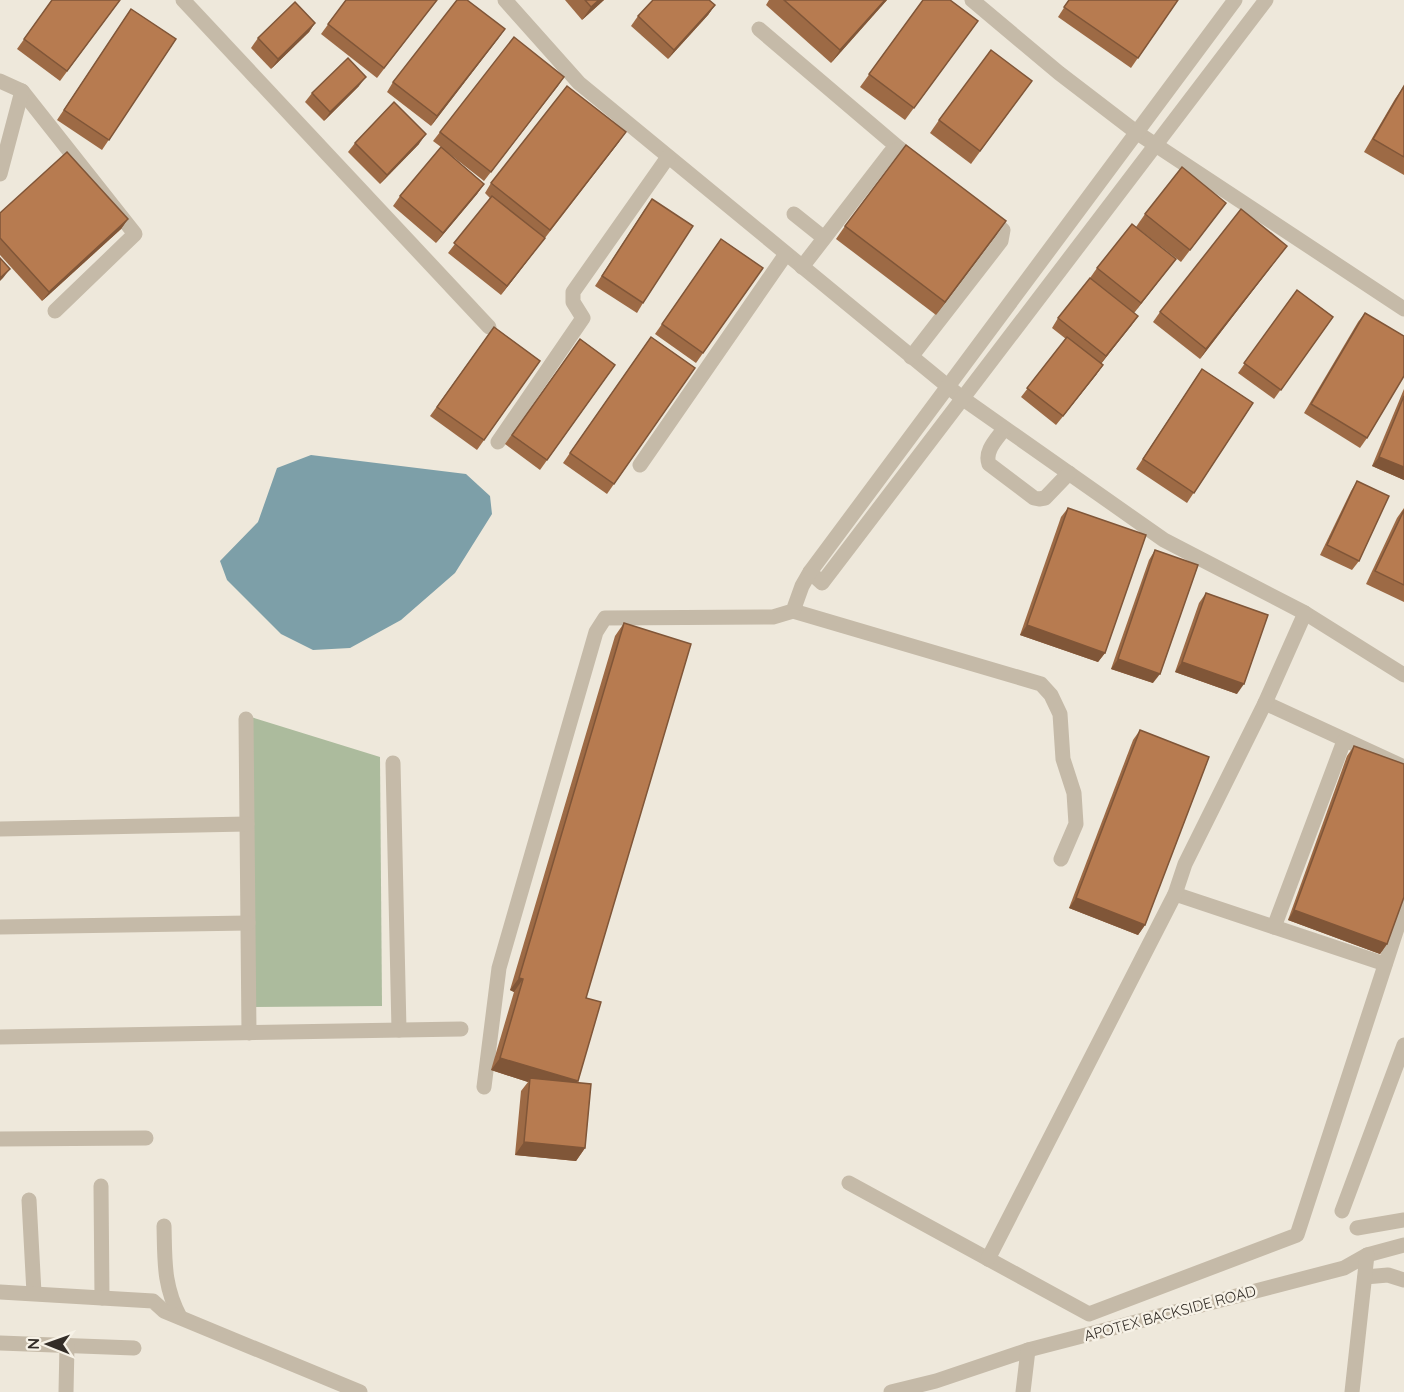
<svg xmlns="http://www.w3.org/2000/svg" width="1404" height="1392" font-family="Quicksand,sans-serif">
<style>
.green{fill:#acbb9d}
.water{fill:#7d9fa8}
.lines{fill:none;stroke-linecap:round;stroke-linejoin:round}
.minor{stroke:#c5baa8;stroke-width:15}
.wall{fill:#9d6a45}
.shaded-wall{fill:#805638}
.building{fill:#b77b50;stroke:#805638;stroke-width:1.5}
.labels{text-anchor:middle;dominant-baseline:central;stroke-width:5;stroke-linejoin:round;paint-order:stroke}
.street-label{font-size:15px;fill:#332d27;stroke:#f7f2e7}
</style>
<rect width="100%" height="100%" fill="#eee8db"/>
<path class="green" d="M251 717 380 757 382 1006 255 1007Z"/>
<path class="water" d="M311 455 466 474 490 496 492 514 455 573 401 620 350 648 313 650 281 634 227 580 220 561 258 522 277 468Z"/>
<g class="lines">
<g class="minor">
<path d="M183 0 489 327"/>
<path d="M505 0 579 83 962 398 1164 540 1305 613 1404 675"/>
<path d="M972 0 1059 73 1136 132 1404 309"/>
<path d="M759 29 900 149"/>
<path d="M0 81 22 91 135 234 55 311"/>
<path d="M0 174 22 91"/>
<path d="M794 214 824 238"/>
<path d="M802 267 890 153 900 149 917 162"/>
<path d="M911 357 1001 241 1003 230 986 215"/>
<path d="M1004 429C997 439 984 451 989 464L1034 498 1039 499 1045 498 1069 473"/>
<path d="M498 442 583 318 573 302V292L668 157"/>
<path d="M640 465 786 254"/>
<path d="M810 572 822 583 1266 0"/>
<path d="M793 611 1041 684 1051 695 1060 714 1063 759 1074 793 1076 824 1061 859"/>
<path d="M1265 703 1404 767"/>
<path d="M246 719 249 1033"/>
<path d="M393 763 399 1030"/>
<path d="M0 829 247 824"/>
<path d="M1175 894 1385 964"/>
<path d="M0 927 248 923"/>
<path d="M1274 927 1344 741"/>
<path d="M0 1037 461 1029"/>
<path d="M484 1087 499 968 596 632 605 618 773 617 793 611 802 586 810 572 1235 0"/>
<path d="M0 1139 146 1138"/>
<path d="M849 1183 1089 1314 1297 1235 1404 907"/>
<path d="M101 1186 102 1298"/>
<path d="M29 1200 34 1293"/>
<path d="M1342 1211 1404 1045"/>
<path d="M164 1226C165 1260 163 1285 180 1317"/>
<path d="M1357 1228 1404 1220"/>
<path d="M988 1259 1175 894 1185 864 1265 703 1305 613"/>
<path d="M1365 1277 1388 1275 1404 1280"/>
<path d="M0 1292 153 1301 164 1311 360 1392"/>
<path d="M0 1343 134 1348"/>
<path d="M66 1392 67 1345"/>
<path d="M891 1392 936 1381 1028 1350 1344 1268 1367 1255 1404 1245"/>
<path d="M1023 1392 1028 1350"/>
<path d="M1352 1392 1367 1255"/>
</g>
</g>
<g class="wall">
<path d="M52 0H120L60 81 17 49Z"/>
<path d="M346 0H437L377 78 321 34Z"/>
<path d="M565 0H604L582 20Z"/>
<path d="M769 0H887L831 63 766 5Z"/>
<path d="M923 0 969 33 905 120 860 87Z"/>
<path d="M1069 0H1178L1131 68 1058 17Z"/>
<path d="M715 5 708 15 668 59 631 26 638 16Z"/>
<path d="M131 9 176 39 102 150 57 120Z"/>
<path d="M315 23 309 32 271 69 251 48 258 38Z"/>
<path d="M505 29 431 126 387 92 393 82Z"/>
<path d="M564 77 484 181 447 152 484 184 477 194 436 243 393 206 400 196 441 147 433 141 440 132Z"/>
<path d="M359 86 324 121 305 102 312 93Z"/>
<path d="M1404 86V175L1364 152 1395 99Z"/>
<path d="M1023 93 971 164 930 133 939 120Z"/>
<path d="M619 142 501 295 448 253 490 198 485 193 491 183Z"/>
<path d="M355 143 419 144 380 184 348 152Z"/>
<path d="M1226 203 1181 262 1136 227 1145 214Z"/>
<path d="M645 209 643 303 637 313 595 286Z"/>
<path d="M0 213 128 219 121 229 42 301 0 255Z"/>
<path d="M845 226 997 234 936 315 836 239Z"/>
<path d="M721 239 763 268 696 363 655 334Z"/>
<path d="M1287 246 1200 359 1153 322 1160 312Z"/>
<path d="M1176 259 1134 313 1090 278 1097 268Z"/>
<path d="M1297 290 1333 317 1274 399 1238 373Z"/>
<path d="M1365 313 1367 438 1360 448 1304 413 1358 322Z"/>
<path d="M1138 316 1101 364 1103 365 1096 375 1056 425 1021 397 1066 339 1052 328 1058 318Z"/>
<path d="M494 327 540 361 477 450 430 416Z"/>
<path d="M651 337 695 368 607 494 563 463Z"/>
<path d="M580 339 615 365 540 470 505 444Z"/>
<path d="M1202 369 1253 403 1187 503 1136 469Z"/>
<path d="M1404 389V480L1372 466Z"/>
<path d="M1357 481 1359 561 1352 570 1320 555 1351 491Z"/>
<path d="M1068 508 1105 653 1098 662 1020 635 1061 517Z"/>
<path d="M1404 508V602L1366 584 1397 518Z"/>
<path d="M1155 550 1153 683 1111 669 1149 560Z"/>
<path d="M1206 593 1237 694 1175 672 1199 603Z"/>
<path d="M624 623 586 998 577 1083 585 1148 576 1161 515 1155 521 1091 528 1082 491 1070 514 992 510 990 615 636Z"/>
<path d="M1140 730 1145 925 1138 935 1069 908 1133 740Z"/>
<path d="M1354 746 1387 944 1380 954 1288 920 1347 756Z"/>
</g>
<g class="shaded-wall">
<path d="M599 0H604L582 20 591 7Z"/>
<path d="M885 0H887L831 63 840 50Z"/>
<path d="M715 5 708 15 668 59 674 50Z"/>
<path d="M315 23 309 32 271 69 278 59Z"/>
<path d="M505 29 498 39 431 126 437 116Z"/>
<path d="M366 77 359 86 324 121 330 112Z"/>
<path d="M564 77 558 86 484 181 491 172Z"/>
<path d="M626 132 619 142 543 239 550 230Z"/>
<path d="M426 134 419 144 380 184 387 175Z"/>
<path d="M484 184 477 194 436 243 443 233Z"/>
<path d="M128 219 121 229 42 301 49 292Z"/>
<path d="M1006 221 997 234 936 315 945 302Z"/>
<path d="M545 238 538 247 501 295 507 286Z"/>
<path d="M1287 246 1280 255 1200 359 1206 349Z"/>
<path d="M1176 259 1134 313 1141 303Z"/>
<path d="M10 269 3 278 0 281V278Z"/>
<path d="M1138 316 1131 326 1099 366 1106 356Z"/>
<path d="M1103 365 1096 375 1056 425 1063 416Z"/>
<path d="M1379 457 1404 467V480L1372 466Z"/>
<path d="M1027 625 1105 653 1098 662 1020 635Z"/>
<path d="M1118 659 1160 674 1153 683 1111 669Z"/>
<path d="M1182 662 1244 684 1237 694 1175 672Z"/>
<path d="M1076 898 1145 925 1138 935 1069 908Z"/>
<path d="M1294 910 1387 944 1380 954 1288 920Z"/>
<path d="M519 978 523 979 514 992 510 990Z"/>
<path d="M500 1058 578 1081 569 1094 530 1078 528 1082 491 1070Z"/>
<path d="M524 1142 585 1148 576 1161 515 1155Z"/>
</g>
<g class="building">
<path d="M52 0H120L67 71 24 39Z"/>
<path d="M346 0H437L384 68 328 24Z"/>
<path d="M457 0H467L505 29 437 116 393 82Z"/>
<path d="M585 0H599L591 7Z"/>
<path d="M653 0H709L715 5 674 50 638 16Z"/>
<path d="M784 0H885L840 50Z"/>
<path d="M923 0H950L978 21 914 108 869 74Z"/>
<path d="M1069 0H1178L1138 58 1064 7Z"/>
<path d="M295 2 315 23 278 59 258 38Z"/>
<path d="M131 9 176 39 109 140 64 110Z"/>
<path d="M514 37 564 77 491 172 440 132Z"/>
<path d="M991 50 1032 81 980 151 939 120Z"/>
<path d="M348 58 366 77 330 112 312 93Z"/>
<path d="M567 86 626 132 550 230 491 183Z"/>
<path d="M1404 86V157L1373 139Z"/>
<path d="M394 102 426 134 387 175 355 143Z"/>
<path d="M906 145 1006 221 945 302 845 226Z"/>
<path d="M441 147 484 184 443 233 400 196Z"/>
<path d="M67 152 128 219 49 292 0 238V213Z"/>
<path d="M1182 167 1226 203 1190 250 1145 214Z"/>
<path d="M492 196 545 238 507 286 454 243Z"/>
<path d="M652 199 693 226 643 303 602 276Z"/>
<path d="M1241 209 1287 246 1206 349 1160 312Z"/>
<path d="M1132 224 1176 259 1141 303 1097 268Z"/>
<path d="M721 239 763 268 703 353 662 324Z"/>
<path d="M0 258 10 269 0 278Z"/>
<path d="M1090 278 1138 316 1106 356 1058 318Z"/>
<path d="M1297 290 1333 317 1281 390 1244 363Z"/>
<path d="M1365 313 1404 336V376L1367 438 1311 404Z"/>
<path d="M494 327 540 361 484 440 437 407Z"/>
<path d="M651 337 695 368 614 484 570 453Z"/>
<path d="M1067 337 1103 365 1063 416 1027 388Z"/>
<path d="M580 339 615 365 547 460 512 435Z"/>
<path d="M1202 369 1253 403 1194 493 1143 459Z"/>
<path d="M1404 396V467L1379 457Z"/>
<path d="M1357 481 1389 496 1359 561 1327 545Z"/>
<path d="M1068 508 1146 535 1105 653 1027 625Z"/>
<path d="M1404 510V585L1375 571Z"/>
<path d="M1155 550 1198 565 1160 674 1118 659Z"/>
<path d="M1206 593 1268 615 1244 684 1182 662Z"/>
<path d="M624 623 691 644 586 998 601 1002 578 1081 500 1058 523 979 519 978Z"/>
<path d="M1140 730 1209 757 1145 925 1076 898Z"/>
<path d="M1354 746 1404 764V897L1387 944 1294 910Z"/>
<path d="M530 1078 591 1084 585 1148 524 1142Z"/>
</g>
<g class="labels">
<g class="street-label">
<text transform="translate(1170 1313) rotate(-15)">APOTEX BACKSIDE ROAD</text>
</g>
</g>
<g transform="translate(48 1344) rotate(271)" stroke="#f7f2e7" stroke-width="4.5" paint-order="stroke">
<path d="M0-4.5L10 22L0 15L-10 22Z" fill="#332d27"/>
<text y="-9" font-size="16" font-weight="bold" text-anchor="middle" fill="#332d27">N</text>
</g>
</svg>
